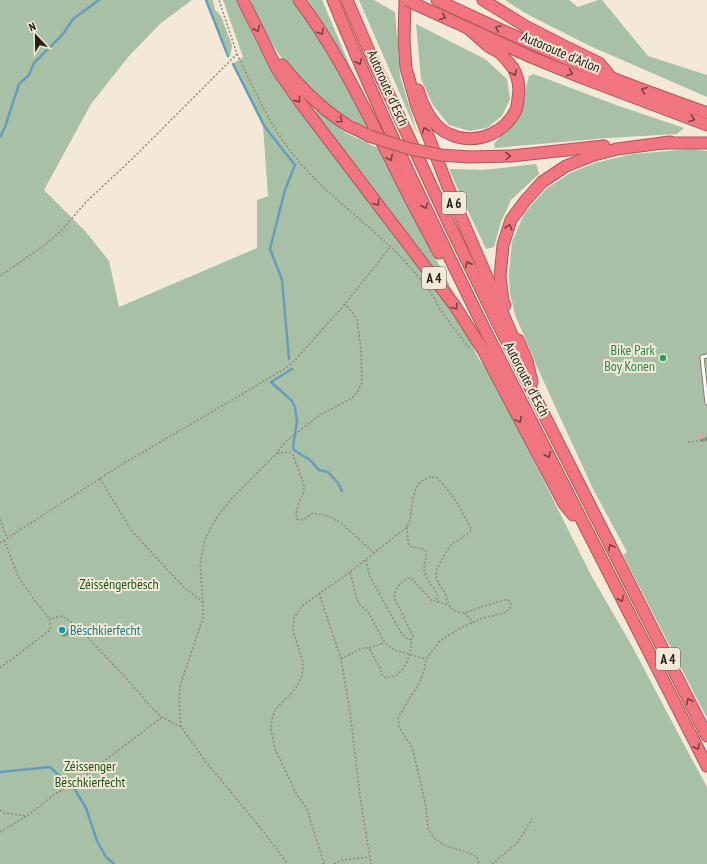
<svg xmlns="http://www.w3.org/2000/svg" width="707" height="864" font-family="'PT Sans Narrow',sans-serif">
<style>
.green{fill:#a8c0a6}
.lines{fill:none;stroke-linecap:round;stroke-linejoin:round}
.stream{stroke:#689dba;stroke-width:2.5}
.building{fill:#e1a6a1;filter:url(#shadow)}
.lane-casing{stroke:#877c6c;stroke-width:5}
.highway-casing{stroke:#aa585c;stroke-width:13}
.path{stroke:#928a7d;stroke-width:1.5;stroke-dasharray:2 2;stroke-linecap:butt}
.lane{stroke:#fff;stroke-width:3}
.highway{stroke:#f17580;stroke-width:11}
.highway-bridge-casing{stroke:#aa585c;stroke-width:13;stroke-linecap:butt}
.highway-bridge{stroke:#f17580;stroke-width:11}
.oneway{stroke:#774343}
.leisure-dot{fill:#2e9e5b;stroke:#f4e8d6;stroke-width:1.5}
.culture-dot{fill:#0f9aa8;stroke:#f4e8d6;stroke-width:1.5}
.labels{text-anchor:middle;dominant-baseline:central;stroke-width:4;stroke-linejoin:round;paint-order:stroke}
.shield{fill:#f4e8d6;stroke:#635d52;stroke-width:1}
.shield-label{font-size:13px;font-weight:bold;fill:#25211a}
.street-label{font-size:14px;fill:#25211a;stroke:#f4e8d6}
.leisure-label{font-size:14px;fill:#27864d;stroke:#f4e8d6;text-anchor:end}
.park-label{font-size:14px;fill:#205521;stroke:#f4e8d6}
.culture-label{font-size:14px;fill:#0d838f;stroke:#f4e8d6;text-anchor:start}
</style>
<defs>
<filter id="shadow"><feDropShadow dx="2.5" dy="2.5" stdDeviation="0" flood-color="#0004"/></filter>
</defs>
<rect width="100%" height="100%" fill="#f4e8d6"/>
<g class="green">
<path d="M0 0H192L161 23 129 56 91 104 44 190 86 232 109 261 119 307 257 248V200L268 196 263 127 233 64 243 57 223 0H238C247 25 259 50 274 72 284 88 296 103 306 118L317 110 346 133 380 149 423 234 461 307 475 352 480 361 487 368 592 577 632 646 688 752 707 787V864H0Z"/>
<path d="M206 0H213L215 10 221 16 232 45 231 52 230 57Z"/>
<path d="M251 0H293L308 18 327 49 369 128 360 124 347 117 346 118C340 114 334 110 328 106 295 80 264 40 251 0Z"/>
<path d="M308 0H322L358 85 340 51Z"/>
<path d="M359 0H374L395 12 400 76 418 135Z"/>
<path d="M505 0H569L578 7 598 0H602L648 56 707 75V97L590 46 525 13Z"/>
<path d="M416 24 485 59 507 79 510 99 502 116 487 128 469 131 449 125 433 105 421 79Z"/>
<path d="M534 74 616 105 684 128 677 134 608 138 495 148 494 144 514 119 524 96 529 76Z"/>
<path d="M692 149 707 151V718L623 555 627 552 593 489 538 369 515 315 510 293 509 275 512 242 524 214 546 189 570 173 595 163 633 154Z"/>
<path d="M536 164 539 174 511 200 501 222 494 247 486 249 462 198 449 169 483 170Z"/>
</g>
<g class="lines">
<g class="stream">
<path d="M206 0 228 56"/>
<path d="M233 64 265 127 295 165 285 190 270 249 282 280 289 359"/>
<path d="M0 137 5 127 19 84 29 75 34 63 63 34 73 19 99 0"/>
<path d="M292 369 271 382 292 401 295 407 297 422 293 446 294 450 310 460 319 470 328 472 338 483 342 491"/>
<path d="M0 772 50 767 67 783"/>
<path d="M74 788 86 808 97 841 106 857 114 864"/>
</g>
</g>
<g class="building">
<path d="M704 434 705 438 698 439V435Z"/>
<circle cx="62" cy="630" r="4"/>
</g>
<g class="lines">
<g class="lane-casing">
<path id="lane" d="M707 356 702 357 707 403"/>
</g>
<g class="highway-casing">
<g id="highway">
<path d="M243 0 277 69 300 102 455 306 483 350 564 504 573 515"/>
<path d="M299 0C336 49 362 104 390 158 405 190 422 221 439 253"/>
<path d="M333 0C380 115 434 227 489 338 561 482 634 624 707 766"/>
<path d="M347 0 375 65 452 230 497 322 707 736"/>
<path d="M405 0 404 41 406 68 417 107 448 187 518 349"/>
<path d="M437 0C494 27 551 53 610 77 642 90 675 101 707 113"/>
<path d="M483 0 525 26 564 46 599 63 609 75"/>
<path d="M415 4 531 57 580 77 707 125"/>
<path d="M282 65C301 88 323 111 349 126 356 129 362 132 369 136"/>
<path d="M418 90C421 102 430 121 441 129 445 133 452 135 457 137 481 143 505 132 516 110 517 106 518 102 518 98 520 88 518 77 513 68 510 64 505 58 501 54 498 51 492 49 488 46 482 41 476 35 470 30"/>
<path d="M663 143H707"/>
<path d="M469 157 511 156 604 146"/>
<path d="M505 305 503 301 500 277 503 245 511 220 525 201 542 182 566 166 594 155 617 149 670 142"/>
<path d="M518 340 527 361 532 382"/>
</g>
</g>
<g class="path">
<path d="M237 54C253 86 267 120 289 149 323 195 373 225 410 267 418 276 426 286 433 296 436 301 438 307 442 312 450 324 460 336 469 348"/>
<path d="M0 276 46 244 62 230 86 202 132 159 237 54 219 0"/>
<path d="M688 442 707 440"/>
<path d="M277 453 289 452 293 455 304 485C305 496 293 509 297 519 303 522 308 516 313 513L328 516 341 523 374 553 407 527 410 520 413 498 417 486 422 481 430 477H436C451 491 462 510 471 529L470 532 452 544 447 550 436 571V576L439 584 445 593 449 605 454 611 464 613 481 607 504 600H508L511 603 510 609 504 613 483 618 462 627 440 641 426 659 424 670 420 682 403 709 398 718 399 727 410 744 413 751 426 806 428 829 434 838 446 846 469 853 477 857 479 864"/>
<path d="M100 479 132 531 174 577 186 589 203 602"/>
<path d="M0 519 7 538"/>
<path d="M407 527 408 541 409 546C415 549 420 546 426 551 427 558 424 563 424 570 425 577 435 589 438 596L436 601"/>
<path d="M4 540 18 576 35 601 50 619"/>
<path d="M0 543 121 465 239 396 289 366 297 358 345 304 390 247"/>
<path d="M374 553 350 572 356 596 359 604 368 612 373 621 385 643 394 650 426 659"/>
<path d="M366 560 370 577 402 634 406 638 411 640"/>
<path d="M319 593 341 659 350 712 360 796 371 864"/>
<path d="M464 613 470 618 472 623"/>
<path d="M369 648 384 643"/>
<path d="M341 659 362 648H369L380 668 382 675 387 678C390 677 392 677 394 676 405 672 413 651 411 640L413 638V636L394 597C395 588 400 582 409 578L412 579 432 601H436L449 605"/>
<path d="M0 668 50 630V619L62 616 76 625 126 678 152 708 162 717 181 727 206 762 263 831 288 864"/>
<path d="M181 727 179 701 180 686 203 618V602L200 565 204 542 216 518 234 496 277 453 285 442 320 415 352 398 358 391 362 382 361 350 357 320 352 312 345 304"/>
<path d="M0 810 5 813 27 816"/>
<path d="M0 832 27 816 55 794 79 780 162 717"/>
<path d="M324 864 307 809 297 795 275 749 271 730 272 719 275 710 296 688 302 676 303 662 293 631 294 618 302 606 350 572"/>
<path d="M334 864 342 860 369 857"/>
<path d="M492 864 518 842 532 819"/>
</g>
<use href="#lane" class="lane"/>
<use href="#highway" class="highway"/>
<g class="highway-bridge-casing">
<g id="highway-bridge">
<path d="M407 0 415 4"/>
<path d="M369 136 410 149 441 155 469 157"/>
</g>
</g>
<use href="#highway-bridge" class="highway-bridge"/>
</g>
<defs><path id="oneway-chevron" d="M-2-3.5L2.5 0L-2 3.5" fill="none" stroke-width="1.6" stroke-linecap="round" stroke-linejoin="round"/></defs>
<g class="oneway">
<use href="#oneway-chevron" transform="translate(443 17) rotate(25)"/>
<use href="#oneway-chevron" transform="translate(498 28) rotate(-155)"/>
<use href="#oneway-chevron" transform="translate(257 29) rotate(63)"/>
<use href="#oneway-chevron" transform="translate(321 32) rotate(57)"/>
<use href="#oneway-chevron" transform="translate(359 62) rotate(67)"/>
<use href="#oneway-chevron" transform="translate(514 73) rotate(66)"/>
<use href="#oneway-chevron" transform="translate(570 73) rotate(23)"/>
<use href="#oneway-chevron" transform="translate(644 90) rotate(-160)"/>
<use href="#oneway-chevron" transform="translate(298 100) rotate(55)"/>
<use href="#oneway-chevron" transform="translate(692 119) rotate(20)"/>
<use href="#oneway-chevron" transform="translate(340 120) rotate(35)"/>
<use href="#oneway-chevron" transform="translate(425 130) rotate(-111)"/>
<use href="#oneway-chevron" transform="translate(508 156) rotate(-2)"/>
<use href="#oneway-chevron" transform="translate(390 158) rotate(63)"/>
<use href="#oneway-chevron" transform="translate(377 203) rotate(53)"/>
<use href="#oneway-chevron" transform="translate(425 206) rotate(65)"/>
<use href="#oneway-chevron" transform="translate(509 227) rotate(-71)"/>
<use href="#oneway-chevron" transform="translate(468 264) rotate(-116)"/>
<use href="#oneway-chevron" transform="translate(455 307) rotate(56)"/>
<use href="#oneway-chevron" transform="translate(519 420) rotate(62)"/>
<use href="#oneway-chevron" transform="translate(548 455) rotate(63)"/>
<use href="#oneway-chevron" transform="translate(611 547) rotate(-117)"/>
<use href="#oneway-chevron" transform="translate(621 599) rotate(63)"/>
<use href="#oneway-chevron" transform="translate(689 701) rotate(-117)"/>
<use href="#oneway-chevron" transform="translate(697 747) rotate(63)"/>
</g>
<circle class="leisure-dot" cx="663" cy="358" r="4"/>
<circle class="culture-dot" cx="62" cy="630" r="4"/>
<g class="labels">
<g class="shield">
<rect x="442" y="192" width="24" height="22" rx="3"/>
<rect x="422" y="267" width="24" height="22" rx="3"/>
<rect x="656" y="648" width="24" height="22" rx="3"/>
</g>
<g class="shield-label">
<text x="454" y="203">A 6</text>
<text x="434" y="278">A 4</text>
<text x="668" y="659">A 4</text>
</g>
<g class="street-label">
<text transform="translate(561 52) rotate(23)">Autoroute d'Arlon</text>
<text transform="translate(388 88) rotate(66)">Autoroute d'Esch</text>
<text transform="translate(527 379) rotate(63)">Autoroute d'Esch</text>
</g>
<g class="leisure-label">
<text x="655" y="350">Bike Park<tspan x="655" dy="16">Boy Konen</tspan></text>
</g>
<g class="park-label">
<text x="119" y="584">Zéisséngerbësch</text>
<text x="90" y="766">Zéissenger<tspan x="90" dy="16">Bëschkierfecht</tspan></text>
</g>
<g class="culture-label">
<text x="70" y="630">Bëschkierfecht</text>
</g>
</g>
<g transform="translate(36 36) rotate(338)" stroke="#f4e8d6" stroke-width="3" paint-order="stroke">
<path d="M0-3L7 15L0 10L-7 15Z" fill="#25211a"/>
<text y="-6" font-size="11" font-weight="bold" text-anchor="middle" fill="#25211a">N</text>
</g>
</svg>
